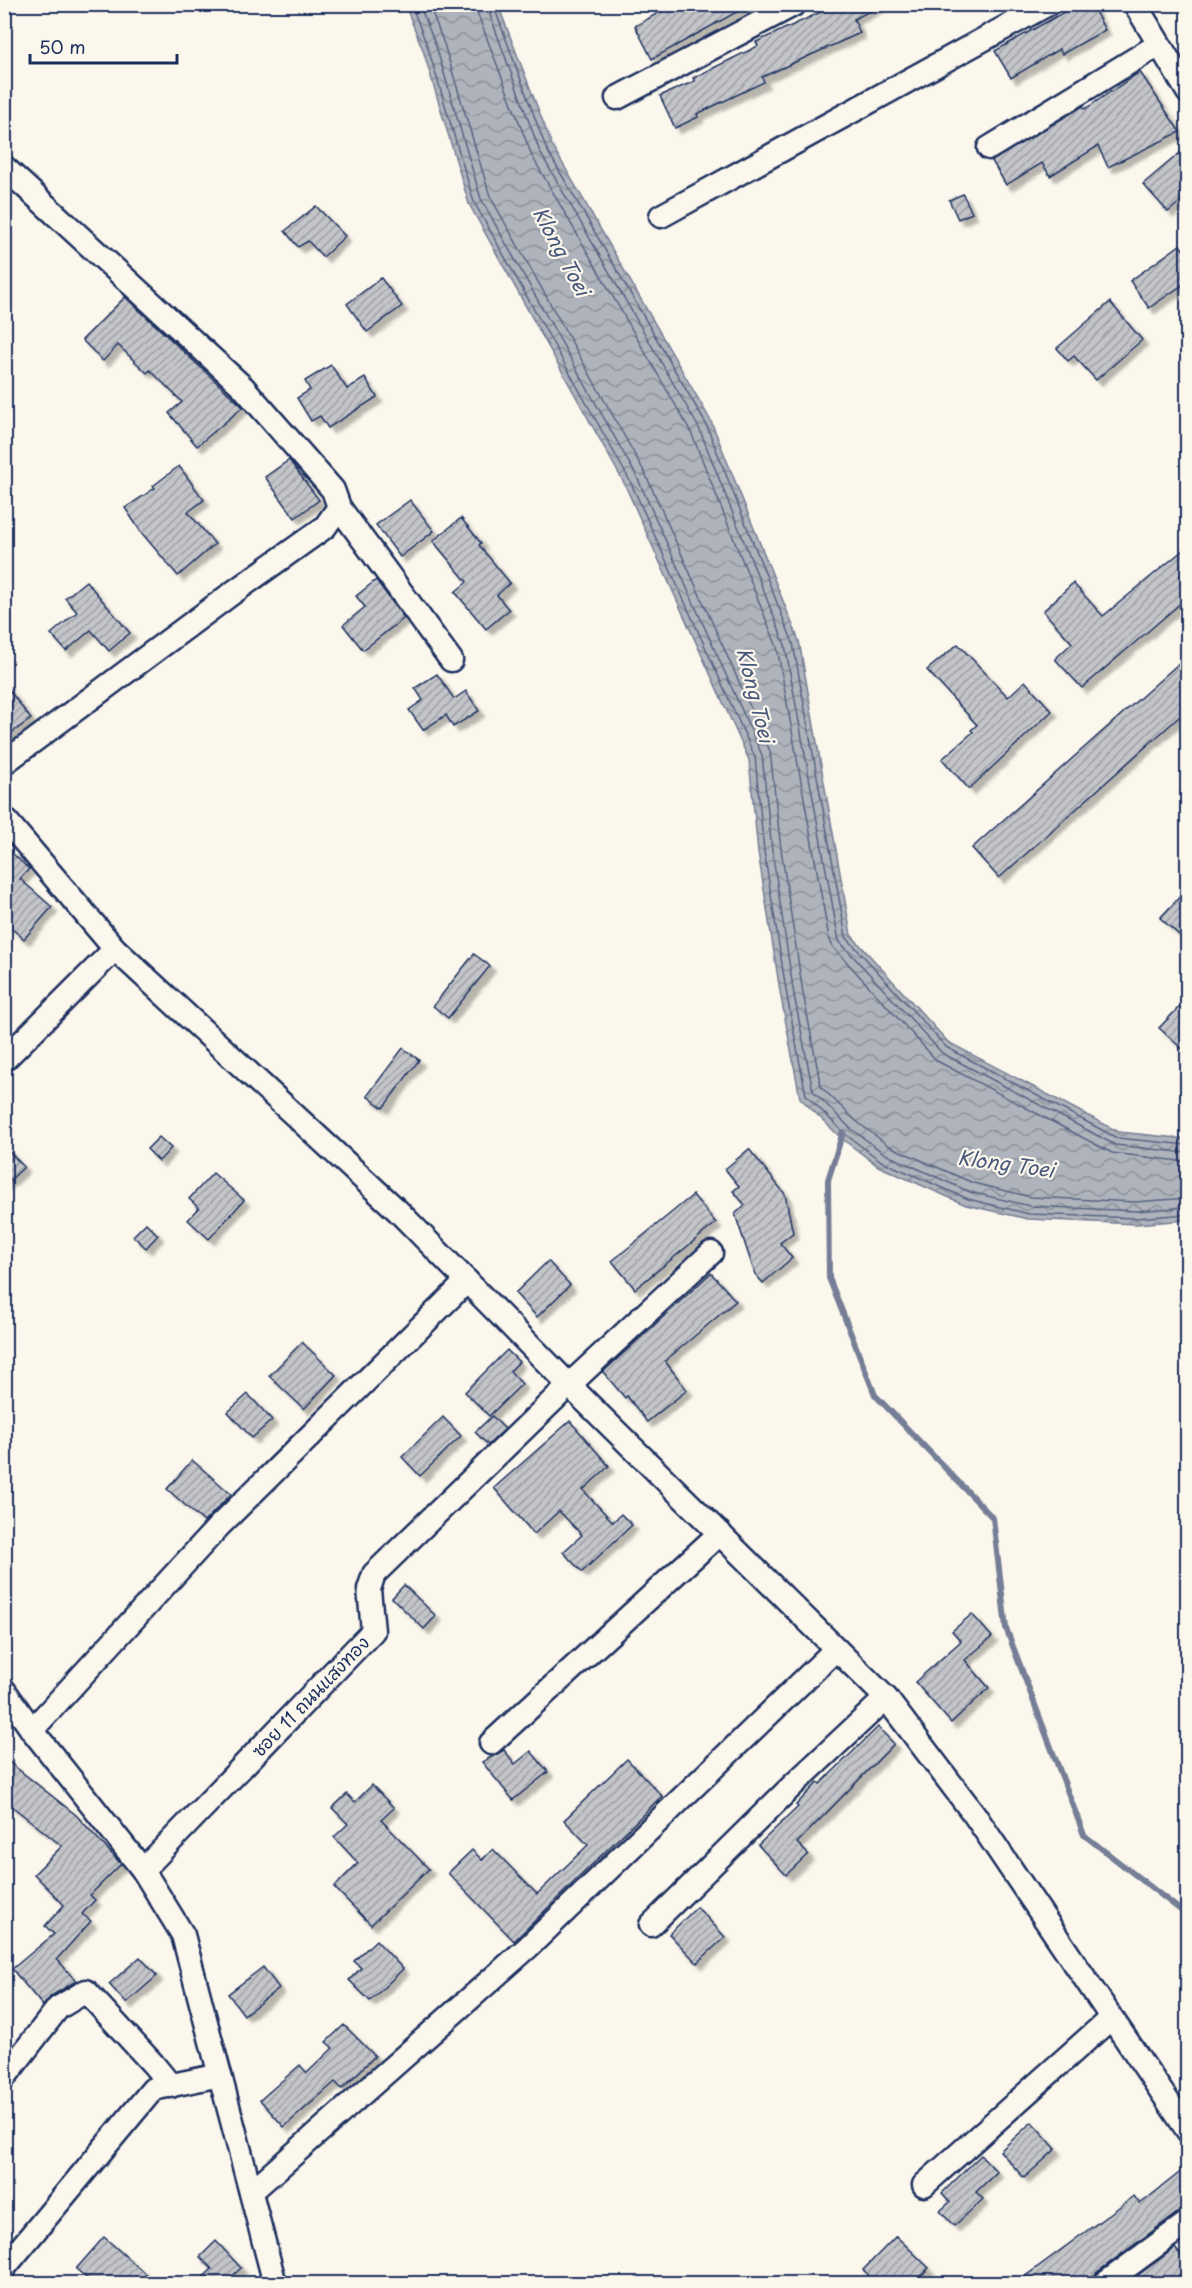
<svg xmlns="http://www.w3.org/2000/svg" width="1192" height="2288" font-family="'Playpen Sans','Playpen Sans Thai',sans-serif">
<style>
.water{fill:url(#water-waves);stroke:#747e96;stroke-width:1.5}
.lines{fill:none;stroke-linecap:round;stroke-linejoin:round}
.shore{stroke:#566483;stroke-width:1.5}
.stream{stroke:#747e96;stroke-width:6}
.building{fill:url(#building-hatch);stroke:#1b2f5e;stroke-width:1.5;filter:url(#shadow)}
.minor-casing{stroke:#1b2f5e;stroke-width:27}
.minor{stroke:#fbf7ec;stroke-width:22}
.labels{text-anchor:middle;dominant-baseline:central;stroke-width:4.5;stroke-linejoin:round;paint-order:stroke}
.street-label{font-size:18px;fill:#1b2f5e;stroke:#fbf7ec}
.water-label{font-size:20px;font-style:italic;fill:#47577a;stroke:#fbf7ec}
</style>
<defs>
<pattern id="water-waves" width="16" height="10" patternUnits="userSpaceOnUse" patternTransform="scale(1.5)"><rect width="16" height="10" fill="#afb3bb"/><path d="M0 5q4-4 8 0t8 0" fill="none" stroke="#8e929b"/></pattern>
<pattern id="building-hatch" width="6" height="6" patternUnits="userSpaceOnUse" patternTransform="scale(1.5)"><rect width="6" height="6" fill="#c3c5c9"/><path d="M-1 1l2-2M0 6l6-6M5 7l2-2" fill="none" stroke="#9ea0a6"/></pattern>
<filter id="shadow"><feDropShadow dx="5.5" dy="5.5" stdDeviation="1.5" flood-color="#0004"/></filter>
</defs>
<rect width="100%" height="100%" fill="#fbf7ec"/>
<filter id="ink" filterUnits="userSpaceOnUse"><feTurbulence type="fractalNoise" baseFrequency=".0167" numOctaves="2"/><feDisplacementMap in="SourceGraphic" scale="12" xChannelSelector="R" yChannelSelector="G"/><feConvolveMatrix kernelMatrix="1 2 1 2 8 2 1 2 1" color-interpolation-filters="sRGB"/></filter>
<g filter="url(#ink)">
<path class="water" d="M405 5H498L552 145 711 421 799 641 851 935 948 1042 1119 1132 1187 1139V1220L1136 1224 1028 1219 966 1205 878 1166 841 1138 800 1098 781 997 758 852 749 760 624 483 469 204 423 50Z"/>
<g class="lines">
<g class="shore">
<path d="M411 4 428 48 474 202 630 481 755 757 764 851 787 996 806 1095 845 1134 881 1161 968 1199 1029 1214 1136 1218 1188 1214"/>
<path d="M419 4 436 46 481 199 637 477 762 755 772 850 794 995 813 1091 850 1128 885 1154 970 1192 1030 1206 1136 1211 1188 1207"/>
<path d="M429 4 444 44 490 196 645 473 770 751 781 849 803 993 821 1087 856 1121 889 1146 973 1183 1031 1197 1135 1202 1188 1198"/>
<path d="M477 4 478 15 532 156 691 432 777 647 829 938 833 947 937 1061 1112 1153 1188 1162"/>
<path d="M486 4 540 152 699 428 785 645 839 941 942 1053 1115 1145 1188 1153"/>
<path d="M493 4 546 148 706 424 793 643 846 937 946 1047 1117 1138 1188 1145"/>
</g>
<path class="stream" d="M843 1132 828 1180 829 1278 875 1395 993 1518 1006 1628 1084 1835 1188 1916"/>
</g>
<g class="building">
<path d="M674 4H751L652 59 635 26Z"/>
<path d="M838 4H883L854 19 860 33 762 77 764 82 697 114 698 117 675 128 660 96 695 81 693 78 758 46 756 42Z"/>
<path d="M1078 4H1091L1105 30 1062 54 1059 49 1011 78 995 51Z"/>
<path d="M1140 72 1180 132 1108 167 1098 146 1050 176 1042 163 1006 185 992 161 1083 106 1085 109Z"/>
<path d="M1188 146V195L1168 212 1143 184Z"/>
<path d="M963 194 972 213 958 219 949 200Z"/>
<path d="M316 206 345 236 323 257 308 241 298 247 285 231Z"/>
<path d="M1180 245 1188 256V281L1149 308 1130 281Z"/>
<path d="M381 278 402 306 367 332 347 304Z"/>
<path d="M125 297 243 407 197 446 169 413 182 402 150 370 147 373 118 345 103 361 82 340Z"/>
<path d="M1110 302 1142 340 1096 380 1074 356 1068 361 1057 348Z"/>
<path d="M331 365 347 389 365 378 377 397 328 428 320 416 311 421 297 398 310 390 305 381Z"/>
<path d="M289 460 319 500 295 518 265 477Z"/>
<path d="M179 466 204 500 188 512 215 544 178 576 141 532 125 508 155 488 153 486Z"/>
<path d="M410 500 434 531 400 557 376 525Z"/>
<path d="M461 518 481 543 479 545 510 583 497 595 509 610 486 629 455 592 467 582 433 541Z"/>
<path d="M1188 546V597L1082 688 1055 659 1072 643 1043 611 1073 583 1103 616Z"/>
<path d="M376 580 404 618 363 650 343 625 365 607 356 596Z"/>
<path d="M86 581 130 633 109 651 91 630 66 651 51 634 77 612 65 598Z"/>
<path d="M958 644 1008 697 1025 681 1052 711 969 789 942 759 973 732 971 730 977 725 927 670Z"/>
<path d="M1178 664 1188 674V709L999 878 972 848Z"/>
<path d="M437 674 454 699 466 691 479 711 453 727 446 715 423 730 409 710 423 700 415 688Z"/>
<path d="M4 683 31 719 4 738Z"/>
<path d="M12 853 29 869 20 879 52 907 24 939 4 922V861Z"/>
<path d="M1188 888V943L1160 918Z"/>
<path d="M474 954 490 966 448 1018 433 1006Z"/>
<path d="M1180 1006 1188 1013V1054L1159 1028Z"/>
<path d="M403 1048 419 1060 383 1108 367 1096Z"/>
<path d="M159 1137 171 1148 159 1161 147 1149Z"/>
<path d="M4 1146 24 1167 4 1186Z"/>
<path d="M749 1149 785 1194 793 1233 780 1243 792 1258 763 1283 755 1274 735 1214 745 1205 733 1191 739 1186 725 1169Z"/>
<path d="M213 1173 244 1200 209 1239 188 1220 199 1208 189 1199Z"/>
<path d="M693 1195 716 1223 635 1289 612 1261Z"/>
<path d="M146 1223 158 1235 146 1248 133 1236Z"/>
<path d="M548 1261 570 1285 537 1317 515 1293Z"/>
<path d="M711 1273 736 1301 665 1361 687 1390 647 1422 627 1396 625 1398 603 1372Z"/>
<path d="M302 1342 336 1375 304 1409 269 1376Z"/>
<path d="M507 1350 519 1362 510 1371 522 1384 489 1416 465 1392Z"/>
<path d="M248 1394 272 1420 252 1438 228 1412Z"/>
<path d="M492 1416 505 1429 488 1445 475 1432Z"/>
<path d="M443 1417 461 1436 420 1476 402 1457Z"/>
<path d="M570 1421 609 1466 583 1490 613 1522 621 1514 632 1525 582 1572 563 1552 582 1535 559 1511 534 1534 494 1488Z"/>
<path d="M192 1460 231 1494 204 1522 167 1489Z"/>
<path d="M404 1585 436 1616 424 1629 392 1598Z"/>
<path d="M972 1614 992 1637 965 1660 989 1688 951 1723 915 1682 961 1641 952 1631Z"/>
<path d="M878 1727 894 1744 797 1843 808 1854 786 1875 758 1845 798 1807 796 1805 818 1782 820 1784Z"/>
<path d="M504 1750 515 1764 531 1751 548 1772 513 1800 482 1762Z"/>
<path d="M4 1758 76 1815 121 1864 90 1895 95 1900 82 1914 91 1921 57 1959 76 1981 51 1996 43 2006 12 1969 54 1934 45 1926 64 1905 34 1874 62 1846 4 1800Z"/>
<path d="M627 1759 662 1796 514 1941 448 1873 472 1850 482 1860 493 1849 537 1894 588 1845 564 1820Z"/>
<path d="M372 1785 394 1808 381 1820 429 1869 371 1925 334 1887 358 1863 334 1837 348 1824 332 1808 347 1794 355 1802Z"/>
<path d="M697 1907 725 1937 697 1963 669 1934Z"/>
<path d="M376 1940 403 1969 370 2001 349 1980 361 1968 354 1961Z"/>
<path d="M140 1957 157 1976 126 2003 109 1984Z"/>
<path d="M263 1967 279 1988 244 2015 228 1994Z"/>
<path d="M344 2025 375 2056 342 2089 335 2082 284 2127 260 2100 300 2065 307 2073 333 2048 326 2042Z"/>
<path d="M1032 2122 1056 2149 1024 2178 1000 2151Z"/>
<path d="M981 2155 997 2172 976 2192 983 2199 954 2226 940 2211 950 2202 942 2193Z"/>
<path d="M1188 2166V2209L1180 2211 1096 2273 1091 2283H1016L1134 2196 1140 2204Z"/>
<path d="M896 2236 929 2268 914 2283H877L863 2270Z"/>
<path d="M104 2237 156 2283H93L76 2269Z"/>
<path d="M216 2241 241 2268 225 2283H197L212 2269 200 2257Z"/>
<path d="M1175 2248 1188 2264V2283H1127Z"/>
</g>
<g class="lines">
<g class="minor-casing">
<g id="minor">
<path d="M1135 4 1188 92"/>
<path d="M617 98 795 4"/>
<path d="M989 148 1158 45"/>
<path d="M4 167 243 387 333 490 339 507 325 527 231 594 4 763"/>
<path d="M661 216 1048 4"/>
<path d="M339 507 451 660"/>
<path d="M4 818 115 949 398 1211 569 1385 886 1698 974 1814 1188 2131"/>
<path d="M4 1060 115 949"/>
<path d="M4 1690 32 1730 143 1870 183 1935 275 2284"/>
<path d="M32 1730 219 1526 467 1281"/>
<path d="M491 1743 720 1533"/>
<path d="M143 1870 373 1631 369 1589 374 1574 569 1385 711 1253"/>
<path d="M651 1925 792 1786 886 1698"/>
<path d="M4 2078 58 2008 86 1991 153 2064 171 2086"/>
<path d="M924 2185 1111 2018"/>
<path d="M251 2192 527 1948 836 1649"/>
<path d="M4 2268 153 2089 220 2075"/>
<path d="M1104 2284 1188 2222"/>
</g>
</g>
<use href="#minor" class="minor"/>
</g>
</g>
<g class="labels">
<g class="street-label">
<text transform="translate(310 1696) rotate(-46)">ซอย 11 ถนนแสงทอง</text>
</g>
<g class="water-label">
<text transform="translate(562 251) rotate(62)">Klong Toei</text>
<text transform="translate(756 695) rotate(76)">Klong Toei</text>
<text transform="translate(1006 1163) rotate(8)">Klong Toei</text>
</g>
</g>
<rect width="1192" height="2288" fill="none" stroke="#fbf7ec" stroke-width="24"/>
<rect x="12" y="12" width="1168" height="2264" fill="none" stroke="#1b2f5e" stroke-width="2" filter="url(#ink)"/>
<path d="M30 54v9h147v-9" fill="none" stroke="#1b2f5e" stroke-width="3"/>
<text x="39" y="54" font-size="18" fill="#1b2f5e" stroke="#fbf7ec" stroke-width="4.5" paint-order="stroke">50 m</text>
</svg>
